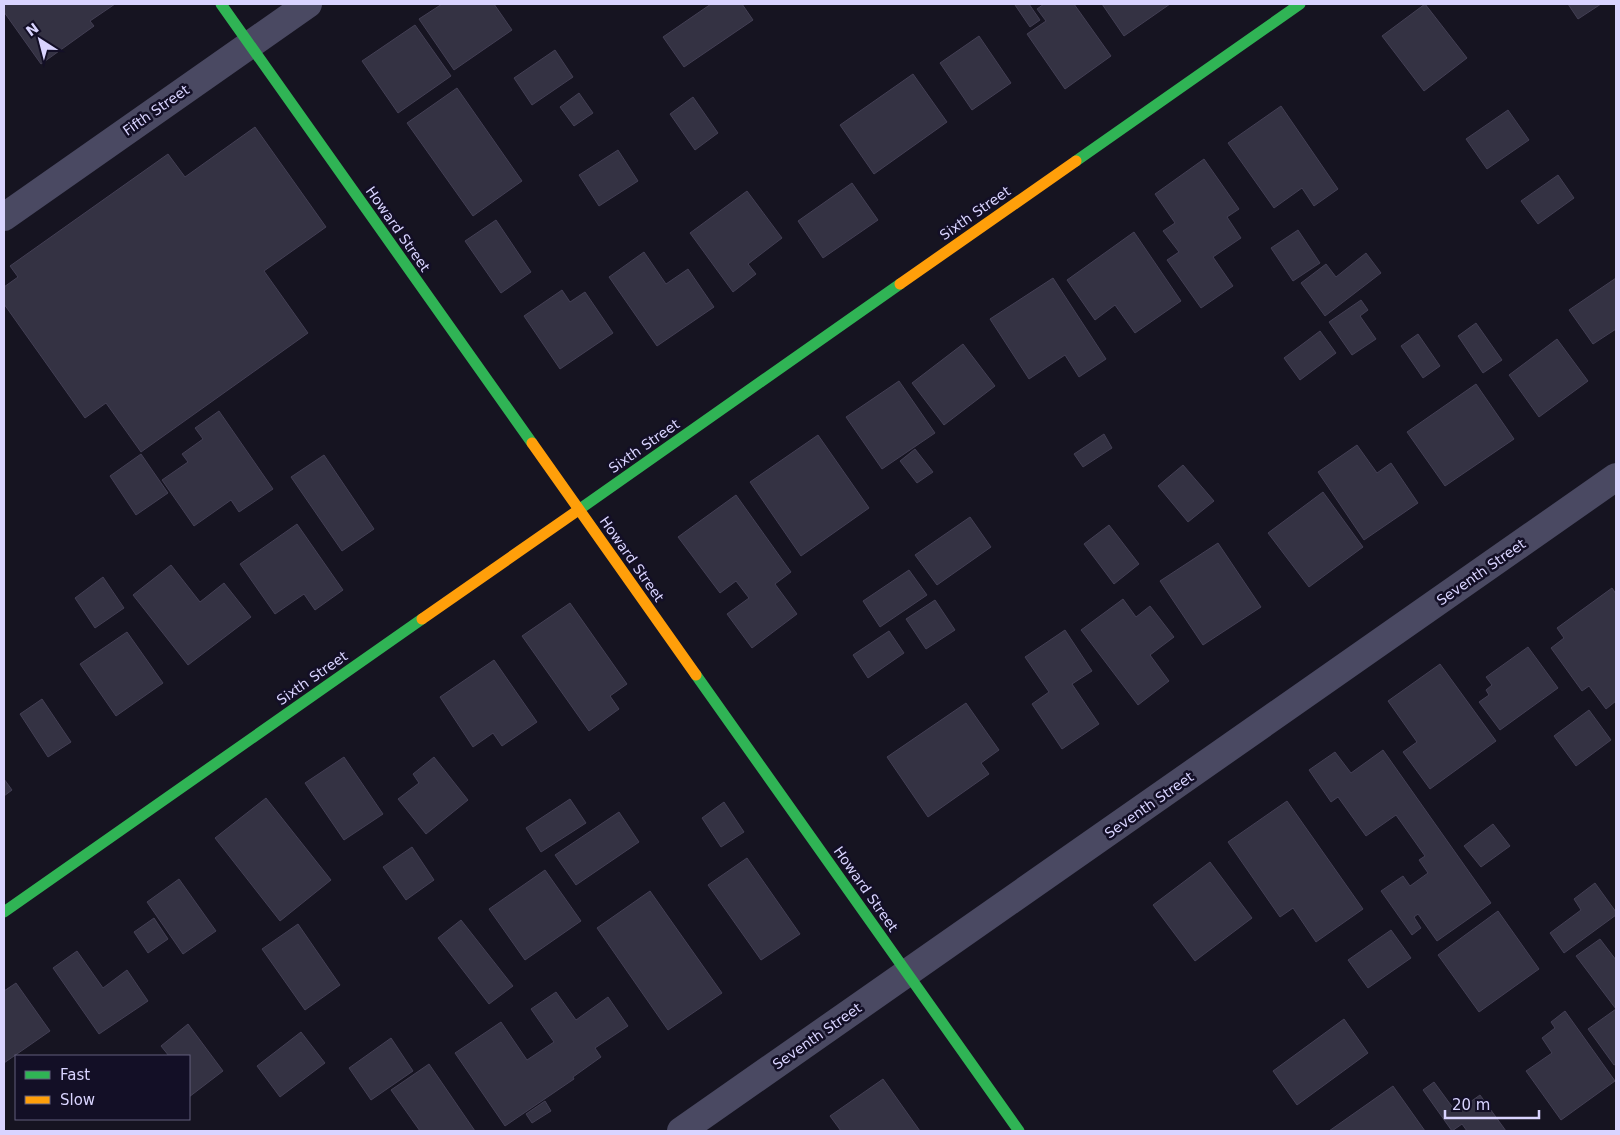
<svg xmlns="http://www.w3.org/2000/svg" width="1620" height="1135" font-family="'DejaVu Sans',sans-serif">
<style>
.building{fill:#343243;stroke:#433f54}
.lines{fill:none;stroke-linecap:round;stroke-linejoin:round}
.street{stroke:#4a4962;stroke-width:28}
.fast{stroke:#30b455;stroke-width:11}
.slow{stroke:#ff9f0a;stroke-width:11}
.labels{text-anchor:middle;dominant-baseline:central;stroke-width:5;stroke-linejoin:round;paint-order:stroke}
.street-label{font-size:14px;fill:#d9d4ff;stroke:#130f26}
</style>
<rect width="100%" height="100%" fill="#161421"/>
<g class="building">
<path d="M4 4H115L90 21 94 26 41 64 4 12Z"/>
<path d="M442 4H494L512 30 454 70 419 19Z"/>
<path d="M711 4H742L753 20 684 67 663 37Z"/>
<path d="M1016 4H1029L1040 20 1030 27 1015 5Z"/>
<path d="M1044 4H1074L1111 56 1065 89 1027 34 1046 21 1037 9Z"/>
<path d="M1102 4H1170L1124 36Z"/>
<path d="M1425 4 1467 58 1424 91 1382 36Z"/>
<path d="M1568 4H1601L1578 19Z"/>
<path d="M415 25 451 76 398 113 362 61Z"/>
<path d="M979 36 1011 83 972 110 940 63Z"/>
<path d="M555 50 573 77 532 105 514 78Z"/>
<path d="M913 74 947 122 874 174 840 125Z"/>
<path d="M457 88 522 181 473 216 407 123Z"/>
<path d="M579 93 593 113 574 126 560 107Z"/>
<path d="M693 97 718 133 695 150 670 114Z"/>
<path d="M1281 106 1338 189 1314 206 1302 188 1274 208 1228 143Z"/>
<path d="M1508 110 1529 140 1487 169 1466 139Z"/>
<path d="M255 127 326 227 264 271 308 333 141 452 106 403 85 418 4 304V287L18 277 10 266 168 154 185 177Z"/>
<path d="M618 150 638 181 599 206 579 175Z"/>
<path d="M1204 159 1239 209 1227 217 1241 238 1213 257 1233 286 1201 308 1167 260 1179 252 1163 231 1175 223 1155 194Z"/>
<path d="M1558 175 1574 198 1538 224 1521 201Z"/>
<path d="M852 183 878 220 823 258 798 221Z"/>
<path d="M747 191 782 238 748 264 756 274 733 292 690 233Z"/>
<path d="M496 220 531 272 501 293 465 241Z"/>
<path d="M1298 230 1320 263 1293 281 1271 248Z"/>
<path d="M1134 232 1181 301 1135 333 1115 305 1095 320 1067 280Z"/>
<path d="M644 252 666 284 688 269 714 307 657 346 609 277Z"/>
<path d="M1366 253 1381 273 1325 316 1301 283 1326 264 1336 277Z"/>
<path d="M1053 278 1106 359 1079 377 1065 355 1029 379 990 319Z"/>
<path d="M1616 278V329L1593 344 1569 310Z"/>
<path d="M562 290 570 302 585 292 613 333 560 369 524 316Z"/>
<path d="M1361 300 1368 310 1360 316 1376 339 1352 355 1329 322Z"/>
<path d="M1476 323 1502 360 1483 373 1458 336Z"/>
<path d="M1320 331 1336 353 1300 380 1284 358Z"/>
<path d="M1418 334 1440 366 1423 378 1401 346Z"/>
<path d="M1557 339 1588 381 1539 417 1509 375Z"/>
<path d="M963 344 995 386 944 425 912 383Z"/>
<path d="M899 381 935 433 882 469 846 417Z"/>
<path d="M1476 384 1514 439 1445 486 1407 432Z"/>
<path d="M219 411 273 489 239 512 231 500 194 526 162 480 188 462 182 454 203 439 195 428Z"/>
<path d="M1104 434 1112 448 1083 467 1074 454Z"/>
<path d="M818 435 869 508 801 556 750 482Z"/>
<path d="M1357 445 1377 473 1391 463 1418 503 1364 540 1318 472Z"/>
<path d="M915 449 933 472 917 483 900 461Z"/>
<path d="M141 454 168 493 136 515 110 476Z"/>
<path d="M324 455 374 529 342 551 291 477Z"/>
<path d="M1183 465 1214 501 1188 522 1158 486Z"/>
<path d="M1323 492 1363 547 1309 587 1268 533Z"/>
<path d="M736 495 791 572 775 584 797 614 752 648 727 614 749 598 736 581 720 593 678 537Z"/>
<path d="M970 517 991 547 937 585 915 555Z"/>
<path d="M297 524 343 590 315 610 304 594 275 614 240 564Z"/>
<path d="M1109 525 1139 564 1114 584 1084 544Z"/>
<path d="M1218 543 1261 607 1203 645 1160 581Z"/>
<path d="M171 565 200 602 224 583 251 617 188 665 133 595Z"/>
<path d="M909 570 927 595 880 627 863 601Z"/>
<path d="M103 577 124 608 95 628 75 598Z"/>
<path d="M1612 588 1616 594V701L1606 709 1589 686 1582 691 1551 648 1564 638 1557 628Z"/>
<path d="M1123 599 1136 617 1150 606 1174 637 1150 655 1169 681 1138 705 1081 630Z"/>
<path d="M935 600 955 630 926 649 906 619Z"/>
<path d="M570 603 627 684 610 696 619 709 589 731 522 636Z"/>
<path d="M1065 630 1092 671 1072 684 1099 724 1062 749 1032 704 1049 692 1025 657Z"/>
<path d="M889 631 904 653 868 678 853 655Z"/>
<path d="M127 632 163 683 116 716 80 664Z"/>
<path d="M1528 647 1558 688 1500 730 1479 702 1489 695 1486 690 1492 685 1486 677Z"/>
<path d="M494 660 537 722 502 746 493 733 473 747 440 697Z"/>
<path d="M1440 664 1496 741 1430 789 1403 752 1417 742 1388 701Z"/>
<path d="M42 699 71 742 48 757 20 714Z"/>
<path d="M966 703 999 750 981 763 989 774 928 817 887 757Z"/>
<path d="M1589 710 1611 740 1576 766 1554 736Z"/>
<path d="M1383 750 1491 903 1437 941 1418 914 1414 917 1421 928 1412 935 1381 891 1403 876 1410 886 1428 873 1419 860 1425 856 1396 815 1366 836 1338 797 1331 802 1309 770 1335 752 1351 773Z"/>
<path d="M344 757 383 814 344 840 305 783Z"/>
<path d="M434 757 468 800 426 834 398 799 419 783 413 774Z"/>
<path d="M4 779 12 790 4 796Z"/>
<path d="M266 798 331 880 280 921 215 838Z"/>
<path d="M570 799 586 823 541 852 526 828Z"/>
<path d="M1287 801 1363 909 1316 942 1293 908 1280 917 1228 842Z"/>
<path d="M724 802 744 832 721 847 702 818Z"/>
<path d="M619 812 639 842 576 885 555 855Z"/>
<path d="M1493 824 1510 846 1481 867 1464 846Z"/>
<path d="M412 847 434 880 406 900 383 867Z"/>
<path d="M747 858 800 934 761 960 708 885Z"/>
<path d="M1210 862 1252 918 1195 961 1153 905Z"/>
<path d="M545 870 581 921 525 960 489 909Z"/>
<path d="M179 879 216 931 183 954 147 902Z"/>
<path d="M1595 883 1616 912V915L1564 953 1550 933 1581 910 1574 899Z"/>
<path d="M650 891 722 993 668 1030 597 928Z"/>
<path d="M1498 911 1539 969 1479 1012 1438 955Z"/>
<path d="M154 918 168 939 148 953 134 932Z"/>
<path d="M461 920 513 986 489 1004 438 938Z"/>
<path d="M298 924 340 985 305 1010 262 949Z"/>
<path d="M1391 930 1411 958 1368 988 1348 960Z"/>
<path d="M1600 939 1616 960V1064L1614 1065 1588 1029 1616 1009 1576 956Z"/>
<path d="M77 951 103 988 127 970 148 1001 99 1034 53 968Z"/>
<path d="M16 983 50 1031 4 1063V991Z"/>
<path d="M556 992 576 1020 608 997 628 1026 595 1048 601 1057 573 1077 574 1079 505 1126 455 1053 501 1022 527 1060 554 1042 531 1009Z"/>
<path d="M1565 1011 1615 1081 1561 1120 1526 1071 1552 1053 1542 1038 1555 1028 1551 1022Z"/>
<path d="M1344 1019 1368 1053 1297 1105 1273 1071Z"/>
<path d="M188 1024 223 1071 189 1097V1056H169L161 1046Z"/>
<path d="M301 1032 325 1063 280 1097 257 1066Z"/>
<path d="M391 1038 413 1071 371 1100 349 1068Z"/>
<path d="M429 1064 475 1131H420L391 1090Z"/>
<path d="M883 1079 920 1131H841L830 1116Z"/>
<path d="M1434 1082 1456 1112 1480 1095 1506 1131H1467L1462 1124 1452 1131 1423 1090Z"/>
<path d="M1393 1086 1425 1131H1329Z"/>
<path d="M545 1101 551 1111 532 1123 526 1114Z"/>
</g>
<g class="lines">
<g class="street">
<path d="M4 217 308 4"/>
<path d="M681 1131 1616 477"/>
</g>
<g class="fast">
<path d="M221 4 532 443"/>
<path d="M1076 161 1300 4"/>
<path d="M577 511 900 284"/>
<path d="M696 675 1019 1131"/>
<path d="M4 912 422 619"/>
</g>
<g class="slow">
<path d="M900 284 1076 161"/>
<path d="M532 443 696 675"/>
<path d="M422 619 577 511"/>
</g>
</g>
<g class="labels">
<g class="street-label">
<text transform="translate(156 110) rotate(-35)">Fifth Street</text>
<text transform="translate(975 213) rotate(-35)">Sixth Street</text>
<text transform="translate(398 229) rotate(55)">Howard Street</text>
<text transform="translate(644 446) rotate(-35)">Sixth Street</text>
<text transform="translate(632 559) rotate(55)">Howard Street</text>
<text transform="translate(1481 572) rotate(-35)">Seventh Street</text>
<text transform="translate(312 678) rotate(-35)">Sixth Street</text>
<text transform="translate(1149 805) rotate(-35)">Seventh Street</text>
<text transform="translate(866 889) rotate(55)">Howard Street</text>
<text transform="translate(817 1036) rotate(-35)">Seventh Street</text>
</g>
</g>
<rect width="1620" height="1135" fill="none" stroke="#d9d4ff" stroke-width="10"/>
<rect x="15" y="1055" width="175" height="65" fill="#130f26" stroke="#625e7d"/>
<rect x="25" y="1071" width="25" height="8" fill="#30b455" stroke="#625e7d"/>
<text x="60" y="1080" font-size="15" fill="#d9d4ff">Fast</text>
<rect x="25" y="1096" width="25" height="8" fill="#ff9f0a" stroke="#625e7d"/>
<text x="60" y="1105" font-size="15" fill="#d9d4ff">Slow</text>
<g transform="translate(40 40) rotate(324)" stroke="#130f26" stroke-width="4" paint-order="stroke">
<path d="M0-4L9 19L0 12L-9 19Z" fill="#d9d4ff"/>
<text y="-8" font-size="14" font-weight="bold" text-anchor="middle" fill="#d9d4ff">N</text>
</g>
<path d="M1445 1110v8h94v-8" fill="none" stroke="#d9d4ff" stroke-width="2.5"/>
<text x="1452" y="1110" font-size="15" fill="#d9d4ff" stroke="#130f26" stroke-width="4" paint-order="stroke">20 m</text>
</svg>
